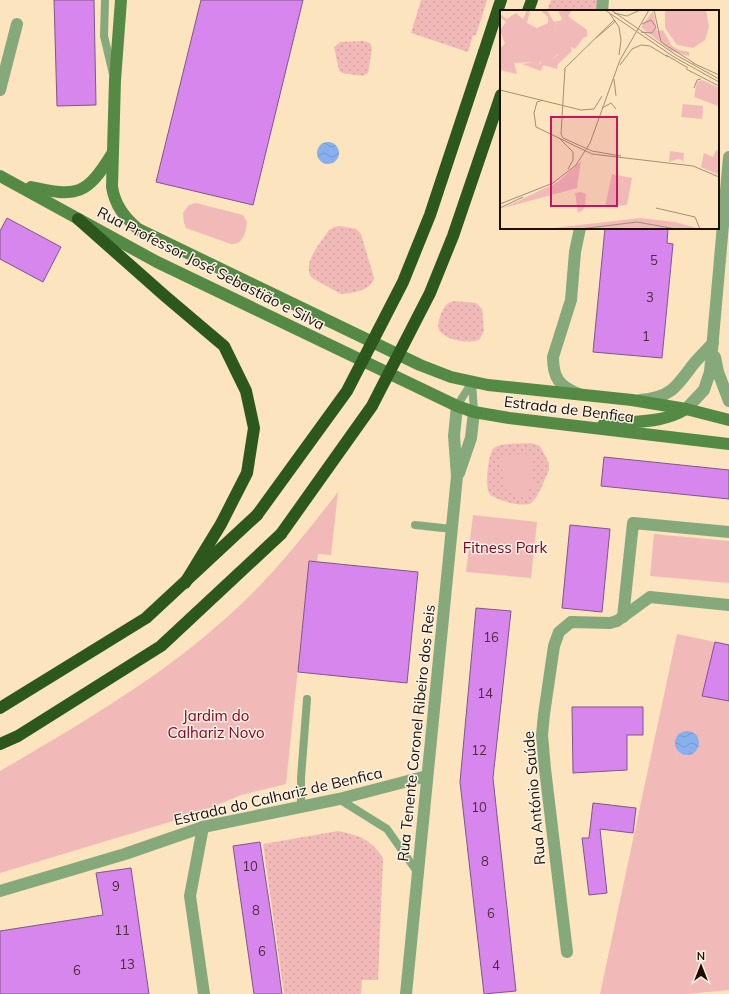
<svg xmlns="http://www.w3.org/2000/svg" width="729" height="994" font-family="Mulish,sans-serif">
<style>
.grass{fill:url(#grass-dots)}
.park{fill:#f2b9b9}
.water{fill:url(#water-waves)}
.building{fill:#d786ed;stroke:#7f568a}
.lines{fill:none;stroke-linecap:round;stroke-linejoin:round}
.lane{stroke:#86a97c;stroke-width:8}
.street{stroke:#86a97c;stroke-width:12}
.secondary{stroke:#558a46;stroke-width:12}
.highway{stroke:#2c581e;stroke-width:12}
.highway-bridge{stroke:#2c581e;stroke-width:12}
.labels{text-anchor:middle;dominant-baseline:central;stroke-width:3;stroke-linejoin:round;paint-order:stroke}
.number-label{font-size:13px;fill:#4c2d3b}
.street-label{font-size:15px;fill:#1d0f00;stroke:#fbf3e7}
.park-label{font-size:15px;fill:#860021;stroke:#fbf3e7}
.inset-road{fill:none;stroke:#a38f72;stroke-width:1}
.view{fill:#c2185b;fill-opacity:0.15;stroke:#c2185b;stroke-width:2}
.inset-edge{fill:none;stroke:#1d0f00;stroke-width:2}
</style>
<defs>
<pattern id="grass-dots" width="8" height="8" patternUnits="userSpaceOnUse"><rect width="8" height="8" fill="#f2b9b9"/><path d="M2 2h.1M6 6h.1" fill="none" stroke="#cf9e9d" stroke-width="1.8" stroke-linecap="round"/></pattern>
<pattern id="water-waves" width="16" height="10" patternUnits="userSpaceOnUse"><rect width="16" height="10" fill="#88b0ee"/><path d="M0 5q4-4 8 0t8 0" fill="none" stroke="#7596ca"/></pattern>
</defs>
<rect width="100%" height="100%" fill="#fce4be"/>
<g class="grass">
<path d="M421 0H487L476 35H473L468 52 411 33Z"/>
<path d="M551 0H599L598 11H547Z"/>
<path d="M363 41 370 43 372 48 368 73 363 76 342 73 339 70 334 47 340 42Z"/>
<path d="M341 226 356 229 361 234 374 278C371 291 352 293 341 294L312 278C301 263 321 243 329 230L334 227Z"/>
<path d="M454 301 476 303 482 309 484 331 480 339C471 345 444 340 439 330 437 324 439 319 441 314 444 307 446 303 454 301Z"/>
<path d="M531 443 540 446 549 463V470C544 479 540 496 531 503 525 508 493 500 489 493 485 486 488 453 494 448 503 442 521 444 531 443Z"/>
<path d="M338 831C360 836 370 838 383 858L378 980H362L361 994H284L263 844Z"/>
</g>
<g class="park">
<path d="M196 203 243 215 247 222C246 232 243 245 231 244L186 228 184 223 183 213 189 205Z"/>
<path d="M527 454 532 458 531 480 541 486 539 490 529 487 527 496 520 498 506 490 501 462 506 455Z"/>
<path d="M338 492 331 555 318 554 317 562 309 561 286 784 241 795 196 814 0 873V771C82 723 167 674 237 608 275 573 306 533 338 492Z"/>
<path d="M473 515 537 522 531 578 466 572Z"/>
<path d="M654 534 729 541V583L650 576Z"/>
<path d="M677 634 729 645V990L687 994H600Z"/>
</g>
<g class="water">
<circle cx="328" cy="153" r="11"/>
<circle cx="687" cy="743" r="12"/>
</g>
<g class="building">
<path d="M54 0H94L96 105 57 106Z"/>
<path d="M201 0H303L253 205 156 182Z"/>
<path d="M7 218 61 247 43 282 0 259V231Z"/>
<path d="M605 228H668L667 243 673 244 662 358 593 352Z"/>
<path d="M604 457 729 470V499L601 486Z"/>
<path d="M570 525 610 529 602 612 562 608Z"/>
<path d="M309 561 418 572 407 683 298 672Z"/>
<path d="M476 608 511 611 493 778 516 991 484 994 460 782Z"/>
<path d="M715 642 729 645V701L702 696Z"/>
<path d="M572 707H643V735H627V770L573 773Z"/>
<path d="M593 803 636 808 633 833 600 829 607 893 589 895 582 838H589Z"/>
<path d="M260 842 273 928 282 994H254L233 846Z"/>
<path d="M131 868 149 994H0V931L103 915 96 873Z"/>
</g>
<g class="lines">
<g class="lane">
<path d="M105 0 104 36 113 74"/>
<path d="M472 382 474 412"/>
<path d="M457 406 472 382"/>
<path d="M415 525 452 529"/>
<path d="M339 799 387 829 418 873"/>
<path d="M301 807V778L307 699"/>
</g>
<g class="street">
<path d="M602 11 603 0"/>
<path d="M0 90 17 24"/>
<path d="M715 357 718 372 729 401"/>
<path d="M579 394C559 386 553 378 553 357L571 300 575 252 580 228"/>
<path d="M640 400C669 398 676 388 692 366 698 358 706 351 713 343"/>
<path d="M686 409 704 390 710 372 729 157"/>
<path d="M459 473 471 438 474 412"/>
<path d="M623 617 633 523 729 532"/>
<path d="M203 827 190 896 204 994"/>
<path d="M0 891 125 854 203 827 339 799 427 776"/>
<path d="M567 952 545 769 542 735 544 714 554 646 559 632 571 622 610 623 617 621 650 597 729 605"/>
<path d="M406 994 457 476 454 436 457 406"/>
</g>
<g class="secondary">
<path d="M121 0 115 80 112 187C115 205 124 217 138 229L420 365 451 377 488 385 632 400 686 409 729 420"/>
<path d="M0 176 157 262 457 406 474 412 509 418 729 444"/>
<path d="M31 187C77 197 86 196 112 154"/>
<path d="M603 425C631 420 660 425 686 409"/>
</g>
<g class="highway">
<path d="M528 11 532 0"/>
<path d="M484 52 501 0"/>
<path d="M78 219 165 296 224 346 246 391 254 428 247 473 221 524 185 583"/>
<path d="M0 708 146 618 257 515"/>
<path d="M0 744 18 736 161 646 281 534"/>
</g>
<g class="highway-bridge">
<path d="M257 515 347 391 403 282 430 215 484 52"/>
<path d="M281 534 372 406 430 293 453 236 501 95"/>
</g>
</g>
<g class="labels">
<g class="number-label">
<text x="654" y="260">5</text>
<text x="650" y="297">3</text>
<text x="646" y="336">1</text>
<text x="491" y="637">16</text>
<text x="485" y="693">14</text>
<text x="479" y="750">12</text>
<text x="479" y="807">10</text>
<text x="485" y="861">8</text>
<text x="250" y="866">10</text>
<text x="116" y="886">9</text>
<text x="256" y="910">8</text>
<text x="491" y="913">6</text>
<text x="122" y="930">11</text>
<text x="262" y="951">6</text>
<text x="127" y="964">13</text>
<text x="496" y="965">4</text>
<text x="77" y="970">6</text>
</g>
<g class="street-label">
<text transform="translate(211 268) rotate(27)">Rua Professor José Sebastião e Silva</text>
<text transform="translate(569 409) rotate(7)">Estrada de Benfica</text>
<text transform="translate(416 733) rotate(-84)">Rua Tenente Coronel Ribeiro dos Reis</text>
<text transform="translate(278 796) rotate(-13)">Estrada do Calhariz de Benfica</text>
<text transform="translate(534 798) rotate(-95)">Rua António Saúde</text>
</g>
<g class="park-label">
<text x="505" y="547">Fitness Park</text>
<text x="216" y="715">Jardim do<tspan x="216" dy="17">Calhariz Novo</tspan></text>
</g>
</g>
<g transform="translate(500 10)">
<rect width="219" height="219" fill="#fce4be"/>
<path d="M27 0H30L27 13 37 18 48 13V7L40 0H47L54 12 62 10 58 0H61L64 11 55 14 59 43 51 50 40 52 39 56 32 52 14 53 17 64 0 60V38L5 34 0 20 6 12 0 7V4L7 9 16 3 23 9ZM153 1 157 21 163 20 172 36 179 40 189 42V46L171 41 141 17ZM202 70 219 78 218 96 194 87 197 72ZM81 182 86 184 85 195 83 200 78 203 75 183Z" fill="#f2b9b9"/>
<path d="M61 0H72L68 6 87 20V27H84L75 39 71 37 72 41 58 54 57 59 43 55 41 61 22 54 32 52 39 56 43 49 51 50 58 45 55 14 64 11ZM165 0H206L209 17 205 30 193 38 177 35 165 18ZM183 94 203 96 202 109 181 107ZM216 140 219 141V165L201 157 204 143 213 147ZM170 141 184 143 183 153 182 150 178 149 169 152ZM81 151 77 178 3 198 58 172ZM112 164 132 168 127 195 105 197ZM140 208 175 212 200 219H45Z" fill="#f2b9b9"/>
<path class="inset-road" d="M105 0 174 47 219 72M111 0 176 45 219 69M154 0 161 32 194 53M114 3 127 6 140 0M110 4 119 17 121 30 119 45M114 10 65 58 61 124 63 128 92 141 121 146M141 22 152 23 156 17 151 10 142 14M96 28 116 11M166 45 188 58M193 53 219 65M120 55 132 39 141 35 150 36 168 47M186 59 219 76M114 69 116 86M194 78 197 70 201 69M0 80 81 100 94 99M43 90 37 92 34 103 36 117 92 144 193 156 219 167M102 98 111 93 116 99M94 99 102 86M58 127 73 142V150L68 159M0 194 53 173 76 155 90 133 120 50 149 0M0 198 23 187M156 198 195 207 200 219M80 219 137 212 176 219"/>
<path class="view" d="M51 107H117V196H51Z"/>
<rect width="219" height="219" class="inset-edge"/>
</g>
<g transform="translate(701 966)" stroke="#fbf3e7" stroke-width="3" paint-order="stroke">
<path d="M0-3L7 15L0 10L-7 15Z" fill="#1d0f00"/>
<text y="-6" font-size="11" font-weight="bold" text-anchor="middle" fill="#1d0f00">N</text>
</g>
</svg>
